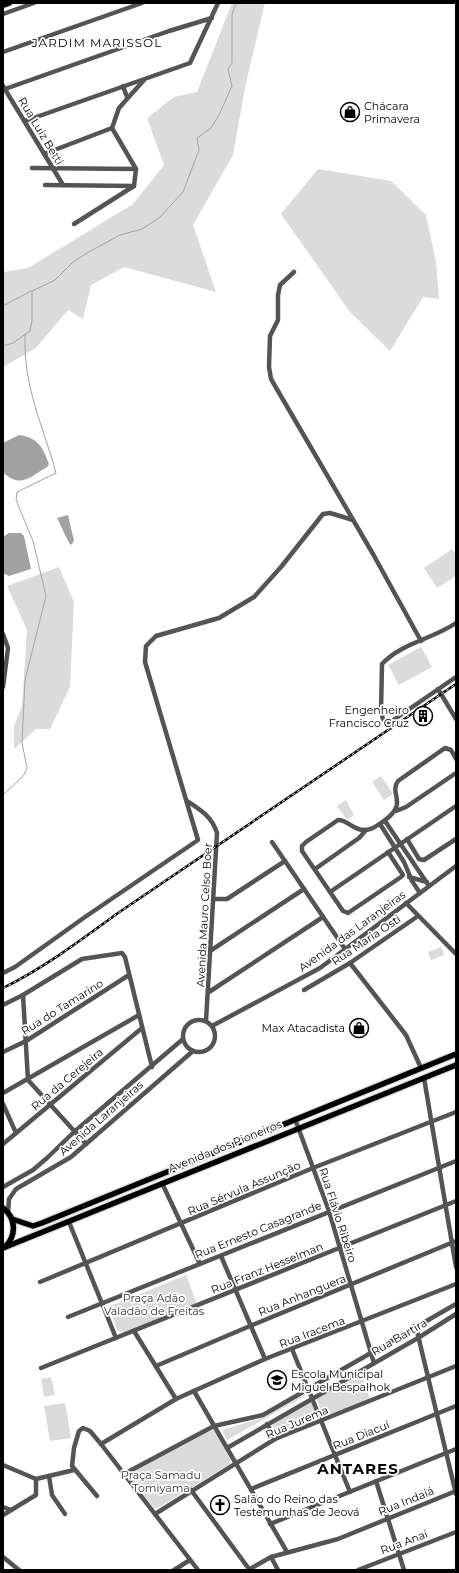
<svg xmlns="http://www.w3.org/2000/svg" width="459" height="1573" font-family="Montserrat,sans-serif">
<style>
.green{fill:#dbdbdb}
.water{fill:#a2a2a2}
.lines{fill:none;stroke-linecap:round;stroke-linejoin:round}
.stream{stroke:#a2a2a2;stroke-width:1}
.major-casing{stroke:#dbdbdb;stroke-width:8}
.highway-casing{stroke:#dbdbdb;stroke-width:8}
.minor{stroke:#545454;stroke-width:4.5}
.major{stroke:#000;stroke-width:5.5}
.highway{stroke:#000;stroke-width:6}
.rail-casing{stroke:#000;stroke-width:2.5}
.rail{stroke:#fff;stroke-width:1;stroke-dasharray:3;stroke-linecap:butt}
.labels{text-anchor:middle;dominant-baseline:central;stroke-width:3.5;stroke-linejoin:round;paint-order:stroke}
.poi-label{font-size:11px;fill:#000;stroke:#fff;text-anchor:start}
.street-label{font-size:11px;fill:#000;stroke:#fff}
.park-label{font-size:11px;fill:#323232;stroke:#fff}
.neighbourhood-label{font-size:12px;letter-spacing:1px;fill:#000;stroke:#fff}
.district-label{font-size:15px;font-weight:bold;letter-spacing:1px;fill:#000;stroke:#fff}
</style>
<rect width="100%" height="100%" fill="#fff"/>
<g class="green">
<path d="M232 3H265L246 83 233 155 193 225 216 292 124 267 91 285 83 319 68 310 36 348 3 367V272L28 268 133 204 164 165 147 118 174 97 197 92Z"/>
<path d="M318 169 391 181 426 215 436 262 439 299 423 297 390 351 350 312 281 214Z"/>
<path d="M452 549 456 555V576L437 588 424 568Z"/>
<path d="M59 567 74 602 70 687 50 729H36L14 749V726L22 706 27 630 7 586Z"/>
<path d="M421 647 432 667 399 685 388 665Z"/>
<path d="M381 776 393 794 384 800 372 782Z"/>
<path d="M346 800 354 815 347 820 337 806Z"/>
<path d="M441 947 444 955 431 960 428 952Z"/>
<path d="M186 1275 197 1304 125 1333 118 1331 109 1308 110 1306Z"/>
<path d="M361 1375 370 1399 324 1417 316 1398Z"/>
<path d="M51 1377 55 1395 44 1397 41 1379Z"/>
<path d="M307 1393 308 1394 227 1440 223 1432 225 1429 263 1418Z"/>
<path d="M311 1401 317 1416 316 1422 278 1436 272 1423Z"/>
<path d="M65 1403 71 1438 50 1441 44 1406Z"/>
<path d="M212 1430 216 1432 231 1461 230 1464 158 1508H154L133 1482V1471Z"/>
</g>
<g class="water">
<path d="M19 435C38 437 43 448 49 464L47 467C30 477 20 489 3 472V443Z"/>
<path d="M68 515 74 541 71 545 69 543 57 518Z"/>
<path d="M9 533H21L24 536 31 569 9 576 3 573V537Z"/>
</g>
<g class="lines">
<g class="stream">
<path d="M3 306 31 291"/>
<path d="M3 346 13 343 30 331 32 320V291L55 280 73 262 87 253 120 235 142 229 159 218 183 192 199 150 197 138 211 128 219 115 232 86 228 69 232 63V15L236 3"/>
<path d="M3 795 24 775 27 768 22 743 25 680 46 596 33 541 16 500 17 492 56 473C43 425 23 387 25 335"/>
<path d="M3 857 4 858"/>
</g>
<g class="major-casing">
<g id="major">
<path d="M3 1208C16 1218 17 1235 5 1247"/>
<path d="M12 1219 33 1226 42 1223 456 1054"/>
<path d="M3 1248 456 1065"/>
</g>
</g>
<g class="highway-casing">
<path id="highway" d="M3 5 9 3"/>
</g>
<g class="minor">
<path d="M3 14 34 3"/>
<path d="M3 52 142 3"/>
<path d="M3 86 63 185"/>
<path d="M123 86 127 97"/>
<path d="M5 89 169 31 212 18"/>
<path d="M25 121 190 63 218 3"/>
<path d="M44 154 112 128"/>
<path d="M32 168 136 169"/>
<path d="M45 185 134 186"/>
<path d="M74 224 134 186 136 169 112 128 119 108 144 80"/>
<path d="M294 272 280 285 278 295V320L270 336 269 367 271 379 373 554 421 641"/>
<path d="M456 623C433 639 401 643 382 664L381 712 383 719 389 723 456 677"/>
<path d="M3 634 8 648 3 687"/>
<path d="M438 689 456 719"/>
<path d="M187 801C201 810 212 817 217 833L206 1021"/>
<path d="M396 811 406 807 456 773"/>
<path d="M385 821 429 886"/>
<path d="M380 824 404 862 412 881 420 893"/>
<path d="M407 839 419 859 424 860 456 839"/>
<path d="M272 842 345 949"/>
<path d="M388 852 403 875 401 877 348 913 343 911 302 851V846L306 842 338 820C348 820 353 830 364 830 371 830 375 827 381 823 411 803 388 795 398 781L445 748 451 750 456 759"/>
<path d="M315 869 359 838 366 830"/>
<path d="M409 877 427 882"/>
<path d="M330 892 456 806"/>
<path d="M213 899H227L285 861"/>
<path d="M406 903 456 954"/>
<path d="M210 951 304 889"/>
<path d="M350 963 406 1035 421 1068"/>
<path d="M3 973 15 967 85 917 198 840 145 662 146 646 156 636 219 618 254 597 281 567 323 514 330 513 353 520"/>
<path d="M304 990 350 963 418 916"/>
<path d="M209 992 323 917"/>
<path d="M23 995 28 1080 86 1144"/>
<path d="M3 1005 23 995 82 959 122 953 125 957 152 1067"/>
<circle cx="199" cy="1036" r="16"/>
<path d="M212 1026 320 968 456 866"/>
<path d="M3 1052 26 1041 129 975"/>
<path d="M424 1078 456 1267"/>
<path d="M3 1093 139 1015"/>
<path d="M3 1104 16 1133"/>
<path d="M295 1119 329 1211 374 1363"/>
<path d="M3 1144 142 1028"/>
<path d="M162 1183 200 1264"/>
<path d="M3 1187 33 1170 47 1158 74 1132 183 1039"/>
<path d="M8 1213 9 1199 16 1189 71 1157 193 1051"/>
<path d="M69 1222 116 1338"/>
<path d="M221 1256 265 1359"/>
<path d="M40 1282 313 1168 456 1112"/>
<path d="M68 1317 456 1161"/>
<path d="M416 1327 456 1494"/>
<path d="M134 1331 176 1399"/>
<path d="M292 1349 350 1492"/>
<path d="M156 1366 250 1326 456 1241"/>
<path d="M41 1368 456 1201"/>
<path d="M194 1391 287 1552"/>
<path d="M267 1424 275 1439"/>
<path d="M101 1444 176 1399 265 1359 456 1284"/>
<path d="M227 1448 418 1338 456 1314"/>
<path d="M3 1465 36 1479 74 1470"/>
<path d="M124 1474 214 1426 263 1415 456 1304"/>
<path d="M49 1476 52 1495 65 1514"/>
<path d="M376 1481 404 1570"/>
<path d="M251 1489 456 1406"/>
<path d="M191 1490 249 1569"/>
<path d="M97 1496 72 1466 74 1448 79 1431 83 1428 90 1431 101 1444 198 1570"/>
<path d="M3 1507 11 1510"/>
<path d="M155 1514 275 1439 456 1366"/>
<path d="M3 1515 36 1495V1479"/>
<path d="M270 1524 456 1449"/>
<path d="M3 1557 19 1570"/>
<path d="M271 1557 278 1570"/>
<path d="M174 1570 190 1560"/>
<path d="M248 1570 271 1557 338 1539 456 1491"/>
<path d="M358 1570 456 1532"/>
</g>
<use href="#major" class="major"/>
<use href="#highway" class="highway"/>
<g class="rail-casing">
<path id="rail" d="M3 988C44 968 81 940 118 913L456 684"/>
</g>
<use href="#rail" class="rail"/>
</g>
<defs>
<g id="shop-ring" transform="scale(1)"><circle r="9.5" fill="#fff" stroke="#000" stroke-width="1.5"/><path d="M-5-2.5h2.3a2.7 3.5 0 0 1 5.4 0H5L5.5 6h-11ZM-1.5-2.5h3a1.5 2.3 0 0 0-3 0Z" fill="#000"/></g>
<g id="building-ring" transform="scale(1)"><circle r="9.5" fill="#fff" stroke="#000" stroke-width="1.5"/><path d="M-4-6H4V6H1V3H-1V6H-4ZM-2.5-4.3h1.7v1.8h-1.7ZM.8-4.3h1.7v1.8H.8ZM-2.5-1h1.7V.8h-1.7ZM.8-1h1.7V.8H.8Z" fill="#000"/></g>
<g id="school-ring" transform="scale(1)"><circle r="9.5" fill="#fff" stroke="#000" stroke-width="1.5"/><path d="M0-5L7-2L0 1L-7-2ZM-4 1L0 2.5L4 1V4Q0 6-4 4Z" fill="#000"/></g>
<g id="church-ring" transform="scale(1)"><circle r="9.5" fill="#fff" stroke="#000" stroke-width="1.5"/><path d="M-1.2-6h2.4v3.5h3.3v2.4h-3.3V6h-2.4V-.1h-3.3v-2.4h3.3Z" fill="#000"/></g>
</defs>
<g fill-rule="evenodd">
<use href="#shop-ring" x="350" y="112"/>
<use href="#building-ring" x="423" y="716"/>
<use href="#shop-ring" x="359" y="1028"/>
<use href="#school-ring" x="277" y="1380"/>
<use href="#church-ring" x="220" y="1505"/>
</g>
<g class="labels">
<g class="poi-label">
<text x="364" y="106">Chácara<tspan x="364" dy="13">Primavera</tspan></text>
<text x="409" y="710" text-anchor="end">Engenheiro<tspan x="409" dy="13">Francisco Cruz</tspan></text>
<text x="345" y="1028" text-anchor="end">Max Atacadista</text>
<text x="291" y="1374">Escola Municipal<tspan x="291" dy="13">Miguel Bespalhok</tspan></text>
<text x="234" y="1499">Salão do Reino das<tspan x="234" dy="13">Testemunhas de Jeová</tspan></text>
</g>
<g class="street-label">
<text transform="translate(41 131) rotate(59)">Rua Luiz Betti</text>
<text transform="translate(204 915) rotate(-87)">Avenida Mauro Celso Boer</text>
<text transform="translate(352 931) rotate(-36)">Avenida das Laranjeiras</text>
<text transform="translate(366 940) rotate(-34)">Rua Maria Osti</text>
<text transform="translate(62 1007) rotate(-32)">Rua do Tamarino</text>
<text transform="translate(67 1079) rotate(-40)">Rua da Cerejeira</text>
<text transform="translate(101 1118) rotate(-41)">Avenida Laranjeiras</text>
<text transform="translate(225 1146) rotate(-22)">Avenida dos Pioneiros</text>
<text transform="translate(244 1188) rotate(-23)">Rua Sérvula Assunção</text>
<text transform="translate(338 1215) rotate(72)">Rua Flávio Ribeiro</text>
<text transform="translate(258 1230) rotate(-22)">Rua Ernesto Casagrande</text>
<text transform="translate(267 1268) rotate(-22)">Rua Franz Hesselman</text>
<text transform="translate(302 1295) rotate(-22)">Rua Anhanguera</text>
<text transform="translate(312 1332) rotate(-21)">Rua Iracema</text>
<text transform="translate(399 1337) rotate(-30)">Rua Bartira</text>
<text transform="translate(297 1422) rotate(-23)">Rua Jurema</text>
<text transform="translate(361 1435) rotate(-22)">Rua Diacuí</text>
<text transform="translate(406 1501) rotate(-22)">Rua Indaiá</text>
<text transform="translate(404 1542) rotate(-21)">Rua Anaí</text>
</g>
<g class="park-label">
<text x="154" y="1298">Praça Adão<tspan x="154" dy="13">Valadão de Freitas</tspan></text>
<text x="161" y="1475">Praça Samadu<tspan x="161" dy="13">Tomiyama</tspan></text>
</g>
<g class="neighbourhood-label">
<text x="97" y="42">JARDIM MARISSOL</text>
</g>
<g class="district-label">
<text x="358" y="1468">ANTARES</text>
</g>
</g>
<rect width="459" height="1573" fill="none" stroke="#000000" stroke-width="8"/>
</svg>
